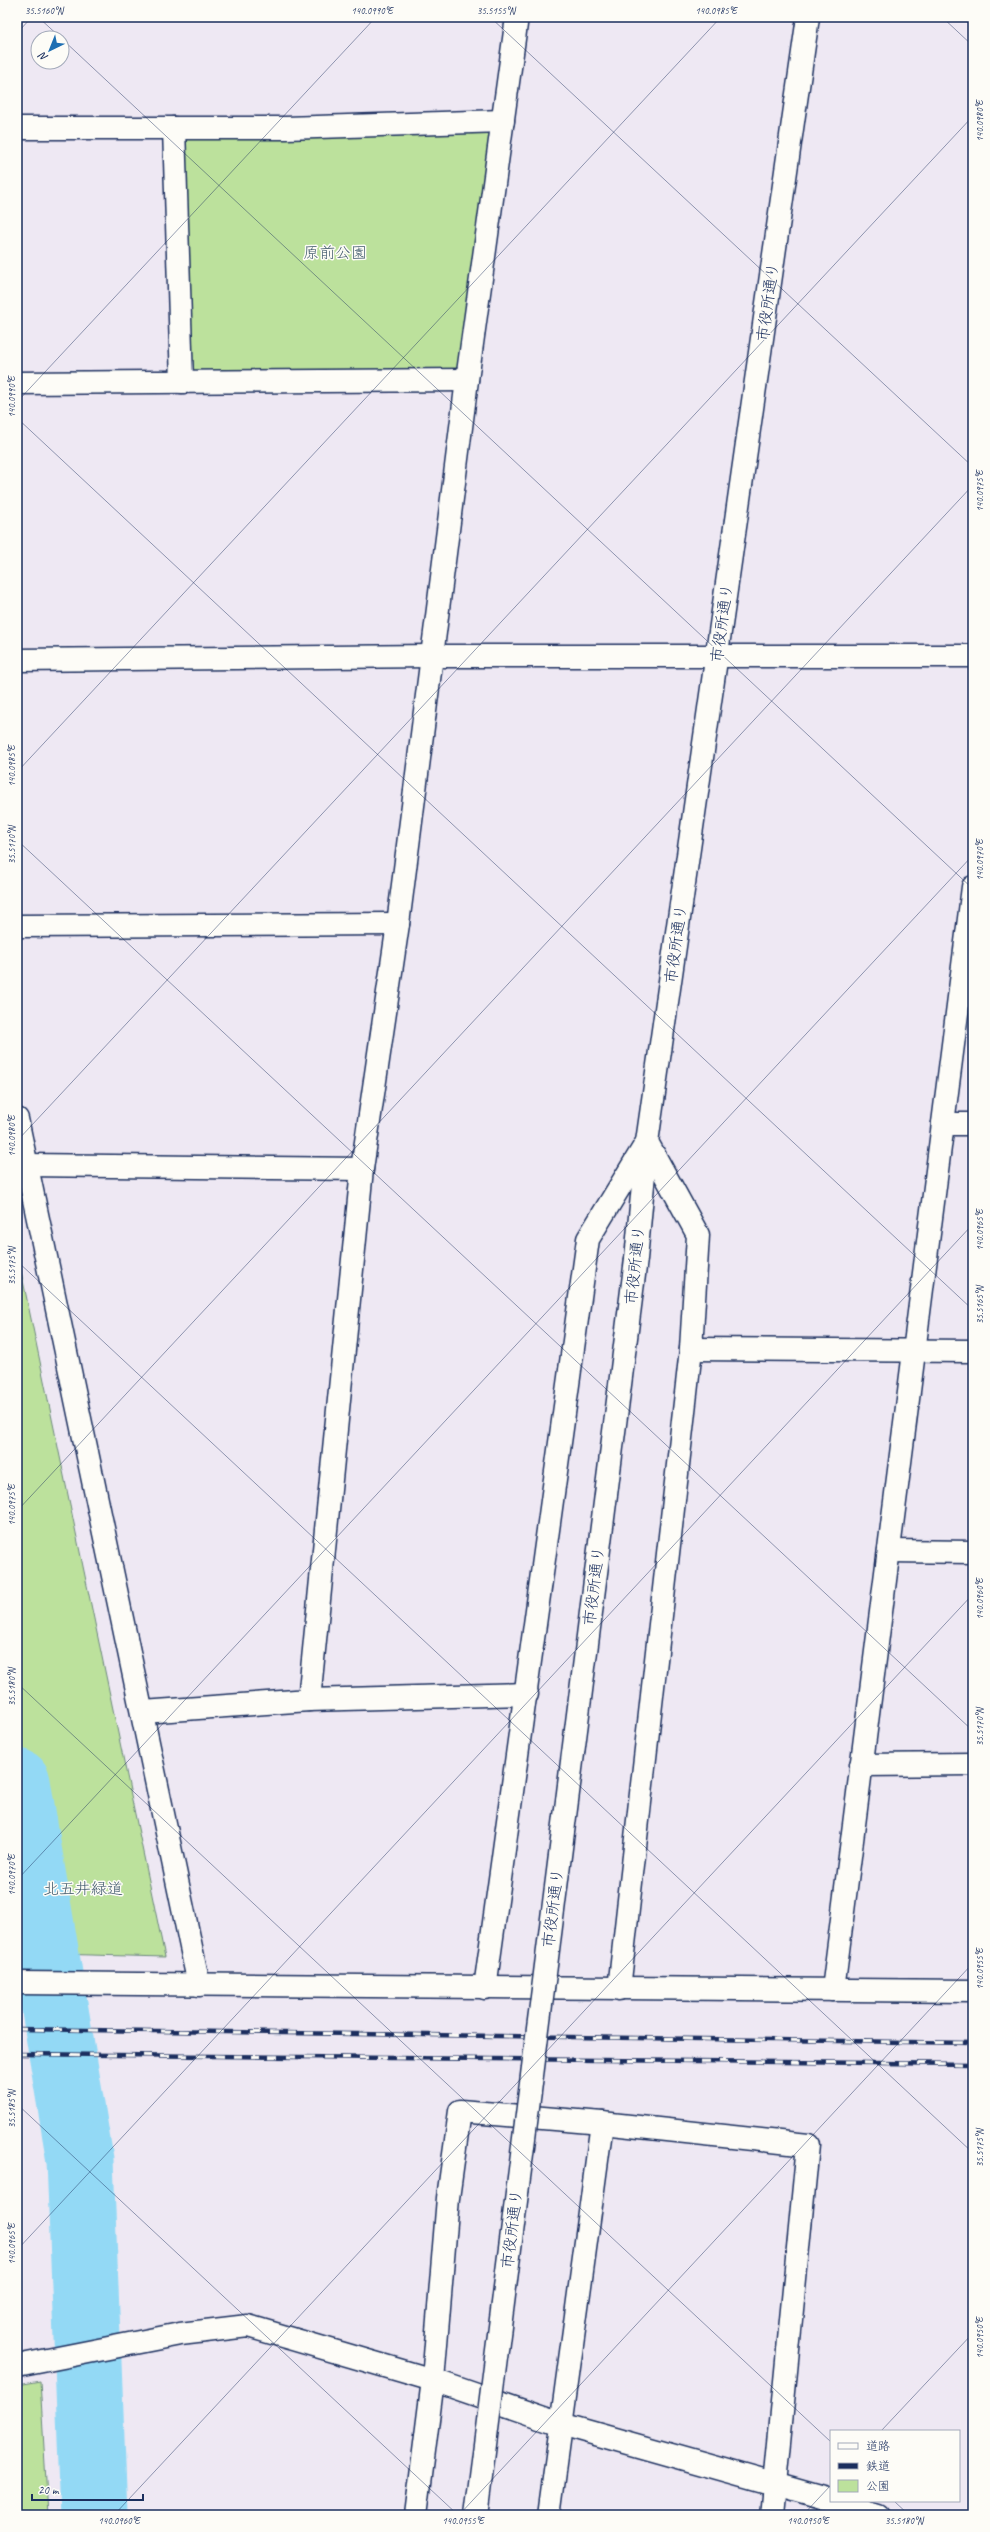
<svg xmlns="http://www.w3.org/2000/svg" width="990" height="2532" font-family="Caveat,'Klee One',sans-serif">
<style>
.green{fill:#bce19c;stroke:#6c887d}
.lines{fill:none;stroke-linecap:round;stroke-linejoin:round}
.river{stroke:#93d9f5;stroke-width:67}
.minor-casing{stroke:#1b2f5e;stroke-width:25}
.tertiary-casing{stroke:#1b2f5e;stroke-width:25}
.minor{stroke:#fdfcf7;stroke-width:22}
.tertiary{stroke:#fdfcf7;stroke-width:22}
.rail-casing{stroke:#1b2f5e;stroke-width:4.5}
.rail{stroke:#fdfcf7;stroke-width:3;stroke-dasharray:9;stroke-linecap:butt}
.tertiary-bridge-casing{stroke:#1b2f5e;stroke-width:25;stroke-linecap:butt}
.tertiary-bridge{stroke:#fdfcf7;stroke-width:22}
.ticks{fill:none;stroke:#1b2f5e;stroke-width:1;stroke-opacity:0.45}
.labels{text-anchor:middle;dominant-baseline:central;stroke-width:3;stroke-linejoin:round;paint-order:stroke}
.park-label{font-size:16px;fill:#435c6e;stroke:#fdfcf7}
.street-label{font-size:16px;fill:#1b2f5e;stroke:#fdfcf7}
.neatline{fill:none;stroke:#1b2f5e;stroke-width:1.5}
.ticks-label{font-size:10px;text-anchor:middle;fill:#1b2f5e}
</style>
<rect width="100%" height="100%" fill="#eee8f3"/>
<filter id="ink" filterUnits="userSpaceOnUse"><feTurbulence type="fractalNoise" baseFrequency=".025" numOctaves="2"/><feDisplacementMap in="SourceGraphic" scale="8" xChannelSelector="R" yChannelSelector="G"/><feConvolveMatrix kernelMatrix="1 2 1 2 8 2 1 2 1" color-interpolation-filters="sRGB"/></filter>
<g filter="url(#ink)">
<g class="green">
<path d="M503 121 467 380 182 382 174 128Z"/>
<path d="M17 1252 165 1957 17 1953Z"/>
<path d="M40 2381 48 2515H17V2385Z"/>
</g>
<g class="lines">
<path class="river" d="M17 1782 80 2160 94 2515"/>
<g class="minor-casing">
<g id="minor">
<path d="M17 128H286L503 121"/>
<path d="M174 128 182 382"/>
<path d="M17 383 467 380"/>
<path d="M17 660 432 656H973"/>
<path d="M17 926 398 924"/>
<path d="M17 1119 199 1985"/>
<path d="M943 1124H973"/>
<path d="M27 1165 362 1169"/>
<path d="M691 1349 973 1351"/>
<path d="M889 1551 973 1552"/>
<path d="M309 1700 362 1169 398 924 467 380 517 17"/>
<path d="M143 1712 309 1700 527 1694"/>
<path d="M861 1765 973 1764"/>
<path d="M17 1983 973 1991"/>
<path d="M485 1988 588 1239 647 1142 698 1235 691 1349 619 1989"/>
<path d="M833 1990 973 887"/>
<path d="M17 2366 180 2334 248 2326 433 2380 561 2424 831 2500"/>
<path d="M833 2501 879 2515"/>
<path d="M416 2515 433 2380 448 2198 460 2111 602 2123 808 2145 772 2515"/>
<path d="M549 2515 602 2123"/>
</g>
</g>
<g class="tertiary-casing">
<path id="tertiary" d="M636 1259 647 1142 808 17"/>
</g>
<use href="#minor" class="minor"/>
<use href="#tertiary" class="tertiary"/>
<g class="rail-casing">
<g id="rail">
<path d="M17 2029 973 2043"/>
<path d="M17 2054 973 2064"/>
</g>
</g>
<use href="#rail" class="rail"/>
<g class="tertiary-bridge-casing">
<path id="tertiary-bridge" d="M476 2515 636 1259"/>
</g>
<use href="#tertiary-bridge" class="tertiary-bridge"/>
</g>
</g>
<path class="ticks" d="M38 17 61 38M490 17 973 467M942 17 973 46M17 33 32 17M62 39 973 889M17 402 376 17M17 418 973 1310M17 772 721 17M17 840 973 1731M17 1141 973 116M17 1261 973 2153M17 1511 973 485M17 1683 831 2442M17 1880 973 855M17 2104 458 2515M17 2250 973 1224M881 2431 973 2333M894 2501 909 2515M114 2515 973 1594M459 2515 973 1963M803 2515 831 2485"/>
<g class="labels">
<g class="park-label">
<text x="335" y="253">原前公園</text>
<text x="83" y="1889">北五井緑道</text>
</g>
<g class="street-label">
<text transform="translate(768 302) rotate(-82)">市役所通り</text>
<text transform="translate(722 623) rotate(-82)">市役所通り</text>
<text transform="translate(676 944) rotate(-82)">市役所通り</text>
<text transform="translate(635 1265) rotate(-84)">市役所通り</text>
<text transform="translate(594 1586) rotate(-83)">市役所通り</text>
<text transform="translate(553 1908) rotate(-83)">市役所通り</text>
<text transform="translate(512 2229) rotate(-83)">市役所通り</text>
</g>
</g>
<rect width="990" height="2532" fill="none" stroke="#fdfcf7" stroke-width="44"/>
<rect x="830" y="2430" width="130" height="72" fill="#fdfcf7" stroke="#a3aaba"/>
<rect x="838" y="2443" width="20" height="6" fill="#fdfcf7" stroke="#a3aaba"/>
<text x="866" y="2450" font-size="12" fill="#1b2f5e">道路</text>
<rect x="838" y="2463" width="20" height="6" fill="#1b2f5e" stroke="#a3aaba"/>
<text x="866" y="2470" font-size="12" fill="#1b2f5e">鉄道</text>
<rect x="838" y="2480" width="20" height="12" fill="#bce19c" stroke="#a3aaba"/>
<text x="866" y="2490" font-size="12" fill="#1b2f5e">公園</text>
<g transform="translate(50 50) rotate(223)"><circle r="19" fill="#fdfcf7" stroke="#a3aaba"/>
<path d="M0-3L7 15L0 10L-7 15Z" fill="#1f6fb2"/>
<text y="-6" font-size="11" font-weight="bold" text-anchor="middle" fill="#1b2f5e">N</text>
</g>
<path d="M32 2494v6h111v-6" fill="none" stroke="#1b2f5e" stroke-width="2"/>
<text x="38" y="2494" font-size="12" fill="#1b2f5e" stroke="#fdfcf7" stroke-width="3" paint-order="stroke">20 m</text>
<rect x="22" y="22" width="946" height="2488" class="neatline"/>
<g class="ticks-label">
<text x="44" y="14">35.5160°N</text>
<text x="372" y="14">140.0990°E</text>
<text x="496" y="14">35.5155°N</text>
<text x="716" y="14">140.0985°E</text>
<text transform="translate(979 121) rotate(-90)" y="4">140.0980°E</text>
<text transform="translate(11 397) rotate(-90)" y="4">140.0990°E</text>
<text transform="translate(979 491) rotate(-90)" y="4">140.0975°E</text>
<text transform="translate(11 766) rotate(-90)" y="4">140.0985°E</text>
<text transform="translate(11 845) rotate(-90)" y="4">35.5170°N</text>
<text transform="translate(979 860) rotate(-90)" y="4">140.0970°E</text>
<text transform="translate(11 1136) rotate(-90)" y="4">140.0980°E</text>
<text transform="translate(979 1230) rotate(-90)" y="4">140.0965°E</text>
<text transform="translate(11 1266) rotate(-90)" y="4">35.5175°N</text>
<text transform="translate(979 1305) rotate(-90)" y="4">35.5165°N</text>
<text transform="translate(11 1505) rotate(-90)" y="4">140.0975°E</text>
<text transform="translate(979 1599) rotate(-90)" y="4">140.0960°E</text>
<text transform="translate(11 1687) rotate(-90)" y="4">35.5180°N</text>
<text transform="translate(979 1727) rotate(-90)" y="4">35.5170°N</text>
<text transform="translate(11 1875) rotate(-90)" y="4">140.0970°E</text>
<text transform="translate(979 1969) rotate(-90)" y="4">140.0955°E</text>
<text transform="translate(11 2109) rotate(-90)" y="4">35.5185°N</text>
<text transform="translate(979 2148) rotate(-90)" y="4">35.5175°N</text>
<text transform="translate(11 2244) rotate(-90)" y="4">140.0965°E</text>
<text transform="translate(979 2338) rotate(-90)" y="4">140.0950°E</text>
<text x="119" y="2524">140.0960°E</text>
<text x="463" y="2524">140.0955°E</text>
<text x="808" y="2524">140.0950°E</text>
<text x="904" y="2524">35.5180°N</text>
</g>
</svg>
